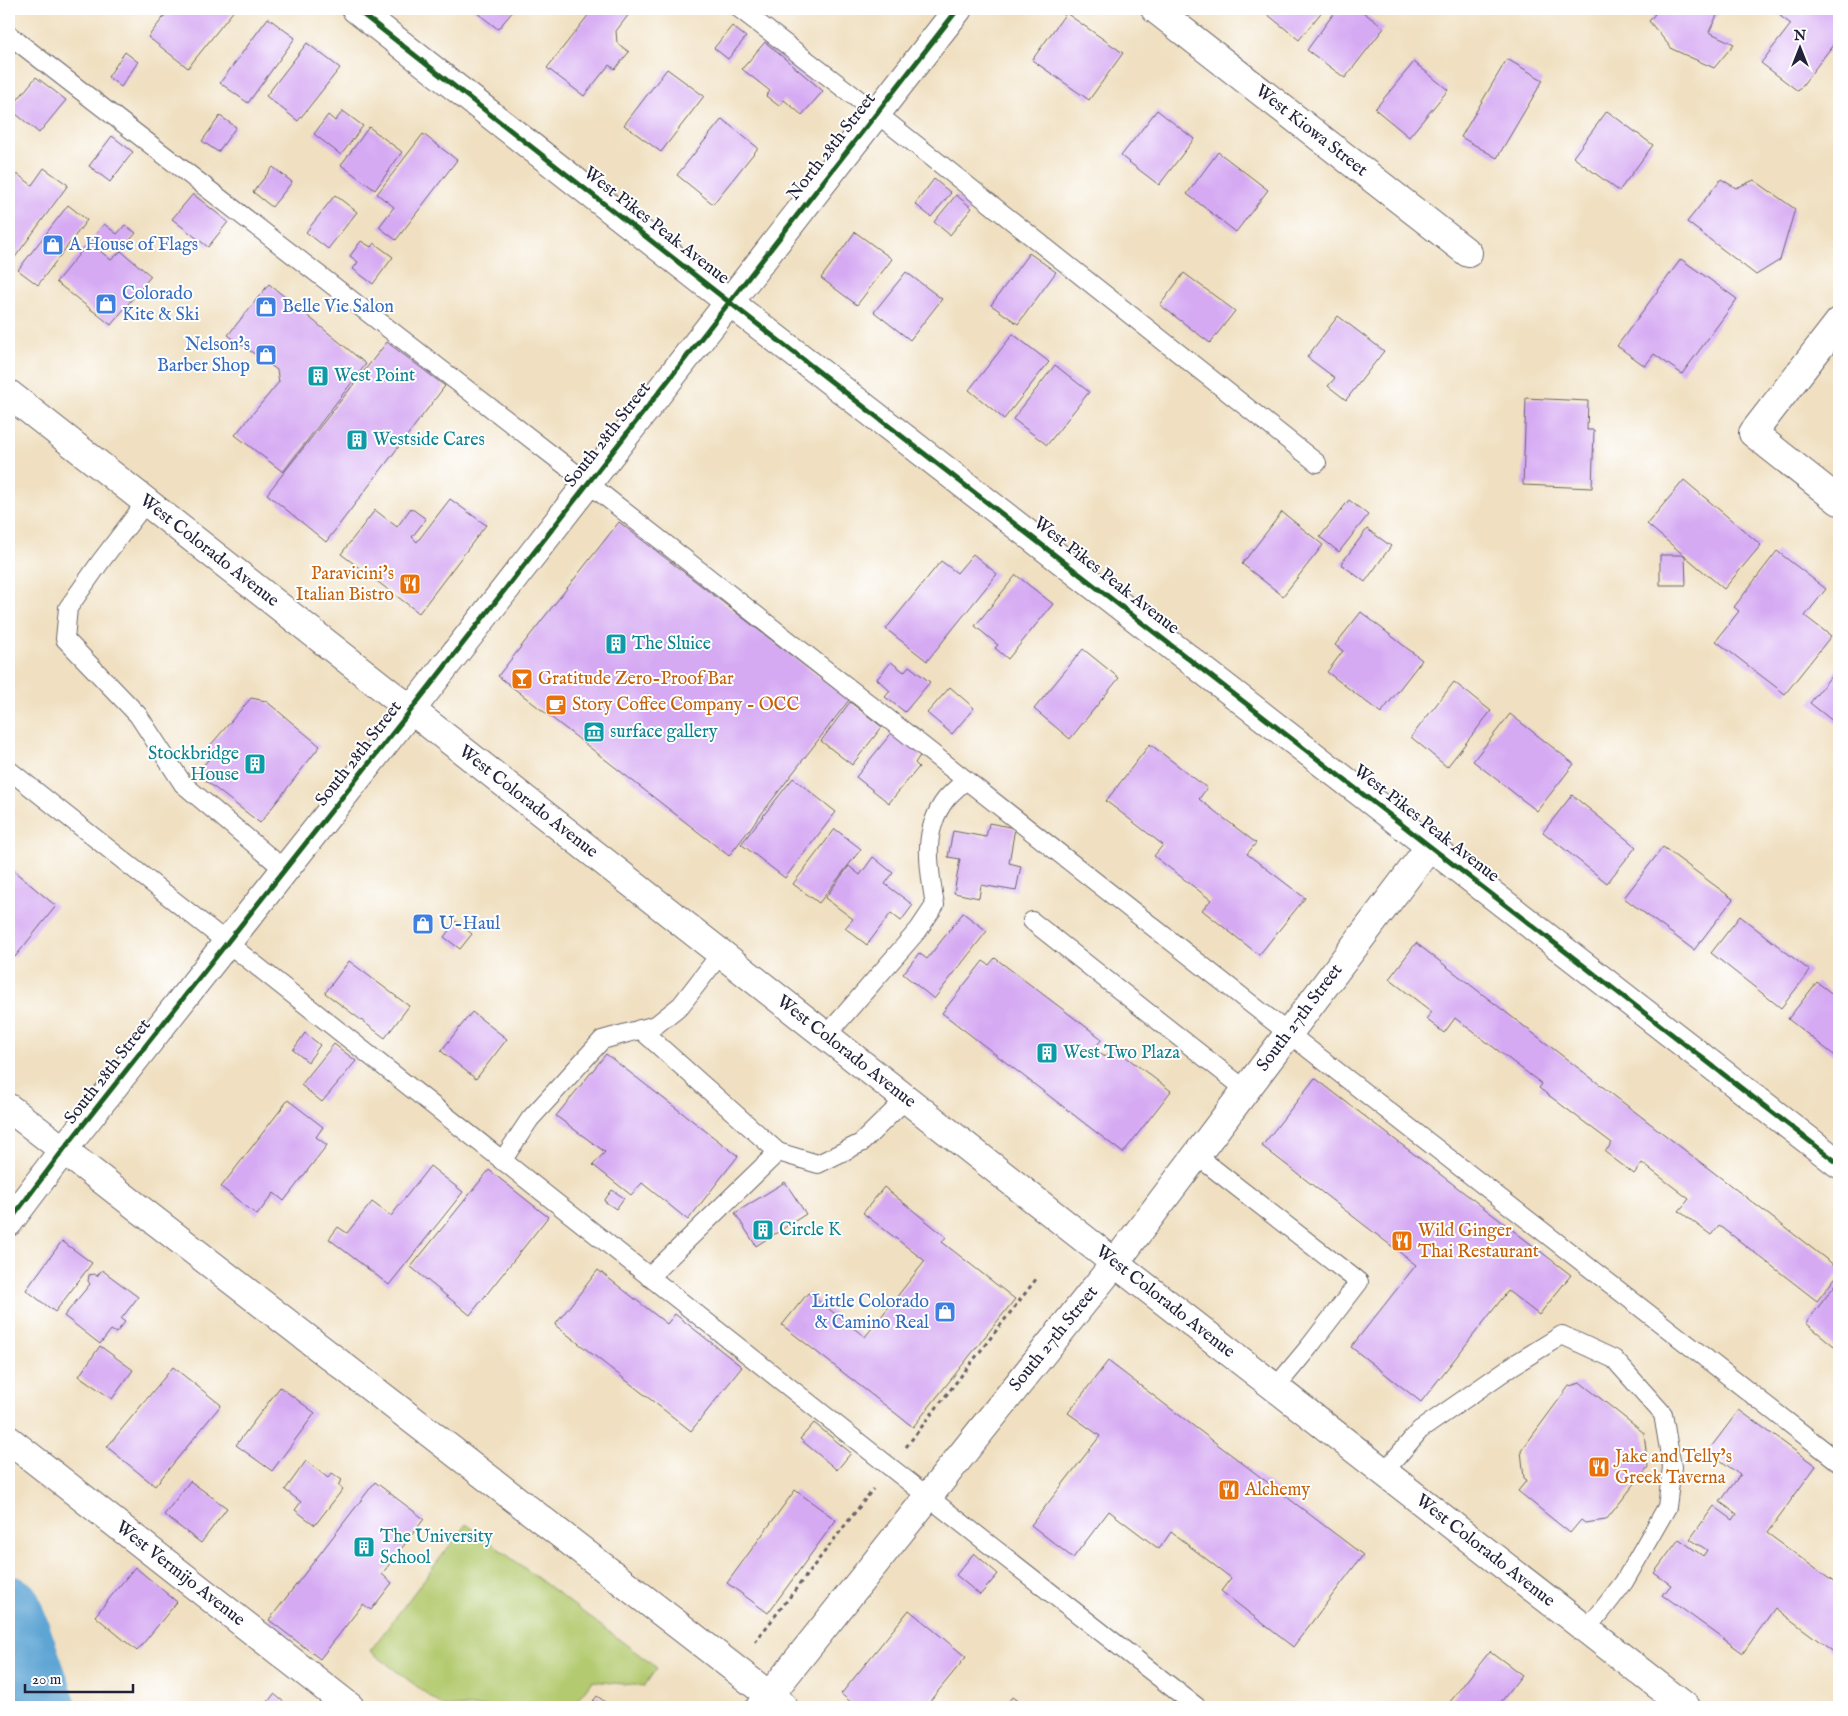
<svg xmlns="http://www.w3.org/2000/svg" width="1848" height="1716" font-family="'IM FELL English',serif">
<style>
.green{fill:#b4ca6f;stroke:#6b7655}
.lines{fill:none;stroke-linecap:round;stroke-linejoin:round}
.river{stroke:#5ea5d4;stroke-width:65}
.building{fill:#d6aaf3}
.service-casing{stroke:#6a646a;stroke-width:20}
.minor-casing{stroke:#6a646a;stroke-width:30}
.primary-casing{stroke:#6a646a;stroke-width:30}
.path{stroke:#6a646a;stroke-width:3;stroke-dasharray:4 4;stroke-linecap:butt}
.service{stroke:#fff;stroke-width:18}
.minor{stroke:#fff;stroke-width:28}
.primary{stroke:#fff;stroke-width:28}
.cycleway-casing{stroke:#fff;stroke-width:8}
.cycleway{stroke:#1b5e20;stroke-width:5}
.labels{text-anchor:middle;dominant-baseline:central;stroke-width:4;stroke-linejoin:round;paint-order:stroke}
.street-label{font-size:18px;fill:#22223b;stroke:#fff}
.shop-label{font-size:18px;fill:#366cbe;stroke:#fff;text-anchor:start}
.culture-label{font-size:18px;fill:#0d838f;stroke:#fff;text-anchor:start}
.food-label{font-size:18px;fill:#c56008;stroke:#fff;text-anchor:start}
</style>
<rect width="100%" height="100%" fill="#fff"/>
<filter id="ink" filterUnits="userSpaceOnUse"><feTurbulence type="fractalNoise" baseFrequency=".02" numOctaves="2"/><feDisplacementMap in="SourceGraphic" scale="10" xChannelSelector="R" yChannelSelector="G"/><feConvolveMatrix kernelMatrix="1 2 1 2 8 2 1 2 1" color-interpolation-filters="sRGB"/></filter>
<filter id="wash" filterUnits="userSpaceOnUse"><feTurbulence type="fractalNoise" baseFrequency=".0096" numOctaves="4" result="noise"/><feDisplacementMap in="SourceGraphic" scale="20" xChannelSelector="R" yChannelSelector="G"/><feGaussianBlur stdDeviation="1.12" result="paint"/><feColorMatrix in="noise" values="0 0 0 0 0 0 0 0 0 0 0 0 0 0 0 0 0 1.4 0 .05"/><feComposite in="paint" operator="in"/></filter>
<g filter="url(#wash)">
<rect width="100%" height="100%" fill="#f0e0c1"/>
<path class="green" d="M466 1524 657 1668 644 1686 592 1681 572 1707H444L370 1651Z"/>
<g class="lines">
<path class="river" d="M9 1608 44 1707"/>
</g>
<g id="blocks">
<g class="building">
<path d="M170 9H235L188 68 148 37Z"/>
<path d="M472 9H515L498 29Z"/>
<path d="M593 9H633L616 31 617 43 629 52 615 69 609 65 584 96 547 68Z"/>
<path d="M1272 9H1324L1299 40 1267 14Z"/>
<path d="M1337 9H1359L1384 28 1345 78 1307 50Z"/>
<path d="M1649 9H1720L1709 32 1734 44 1714 68 1672 49 1649 21 1655 14 1648 11Z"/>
<path d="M1786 9H1839V37L1798 91 1761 63 1791 24 1780 16Z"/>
<path d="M1066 13 1123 53 1089 100 1032 60Z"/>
<path d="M268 18 295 38 248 103 220 83Z"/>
<path d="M732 26 746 37 728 59 714 48Z"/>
<path d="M765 42 823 91 802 115 784 100 779 106 766 96 770 91 742 69Z"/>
<path d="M307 43 340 68 298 121 266 96Z"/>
<path d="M125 52 138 62 121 87 108 77Z"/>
<path d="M1507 59 1543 80 1497 158 1461 137Z"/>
<path d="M1414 62 1448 90 1409 137 1375 109Z"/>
<path d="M667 69 704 96 661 152 624 125Z"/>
<path d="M36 77 66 100 39 133 10 109Z"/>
<path d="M1157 110 1194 139 1159 185 1121 156Z"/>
<path d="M343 111 363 126 341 155 314 134 328 115 335 121Z"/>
<path d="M1607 111 1653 145 1619 191 1573 157Z"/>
<path d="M220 116 236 127 218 152 202 141Z"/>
<path d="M722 119 758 148 713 204 677 175Z"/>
<path d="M369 127 402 152 375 190 341 165Z"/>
<path d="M423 134 457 160 396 240 379 227 394 207 377 194Z"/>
<path d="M112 136 133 152 110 182 89 166Z"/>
<path d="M1218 152 1268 190 1236 232 1187 194Z"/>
<path d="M273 167 292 182 272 207 253 192Z"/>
<path d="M44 168 68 185 13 260 9 256V186L17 174 32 185Z"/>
<path d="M934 179 951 193 931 217 915 204Z"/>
<path d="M1721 179 1736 188 1754 180 1795 209 1780 260 1756 275 1687 222Z"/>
<path d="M193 194 228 222 208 247 172 219Z"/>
<path d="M335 195 357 212 328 249 306 232Z"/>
<path d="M956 195 972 208 950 235 934 222Z"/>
<path d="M68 205 87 220 38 285 18 270Z"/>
<path d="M104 224 117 234 125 225 136 233 121 251 110 242 104 250 91 240Z"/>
<path d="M855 232 892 259 857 305 821 278Z"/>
<path d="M361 241 371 247 374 243 393 257 373 284 353 269 358 262 350 256Z"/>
<path d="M89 242 111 260 121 251 151 276 111 325 56 282Z"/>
<path d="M1029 253 1056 272 1018 324 991 305Z"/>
<path d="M1681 259 1737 299 1682 374 1654 354 1645 366 1617 346Z"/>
<path d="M906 272 942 299 910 340 874 312Z"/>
<path d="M1184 273 1235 311 1210 343 1160 305Z"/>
<path d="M269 284 366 364 283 472 235 435 279 382 277 370 228 335Z"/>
<path d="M1338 316 1384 351 1346 400 1328 386 1335 378 1307 357Z"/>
<path d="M1013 334 1049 362 1004 419 969 390Z"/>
<path d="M387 342 445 386 326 542 267 494Z"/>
<path d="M1055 365 1089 392 1047 445 1013 419Z"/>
<path d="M1526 398 1588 401 1587 430H1594L1592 488 1523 485Z"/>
<path d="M1684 480 1761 545 1724 589 1647 524Z"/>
<path d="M450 499 486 525 419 613 341 554 375 510 397 527 411 508 426 519 412 537 417 542Z"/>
<path d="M1349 500 1368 515 1339 552 1320 537Z"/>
<path d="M1282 512 1323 545 1283 596 1242 564Z"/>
<path d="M619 522 849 700 729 856 498 676Z"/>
<path d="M1367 529 1391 546 1365 582 1341 564Z"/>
<path d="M1777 551 1826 589 1805 616 1831 636 1785 694 1716 641 1739 611 1734 607Z"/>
<path d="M973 554 997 574 927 661 886 629 941 561 957 573Z"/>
<path d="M1660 555H1685L1686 585H1660Z"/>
<path d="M1016 575 1053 604 1008 659 995 648 998 645 975 626Z"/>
<path d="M1361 612 1422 660 1381 713 1327 672 1343 651 1335 645Z"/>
<path d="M1083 649 1119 678 1070 739 1034 709Z"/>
<path d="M891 662 904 672 909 666 930 682 905 712 885 697 890 691 877 679Z"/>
<path d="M1839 666V726L1810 703Z"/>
<path d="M1454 682 1491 711 1447 767 1411 737Z"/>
<path d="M950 687 974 708 952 734 927 713Z"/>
<path d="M251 698 266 701 320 746 260 823 202 778 201 768 208 760 202 755Z"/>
<path d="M850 702 882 727 852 765 821 741Z"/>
<path d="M1510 714 1574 764 1537 811 1473 761Z"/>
<path d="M893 731 921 754 915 763 919 767 889 803 856 777Z"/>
<path d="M1150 744 1207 788 1199 799 1256 843 1247 854 1305 898 1259 955 1202 910 1211 900 1154 856 1163 845 1106 801Z"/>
<path d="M793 778 836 812 785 878 741 844Z"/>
<path d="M1572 795 1636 847 1607 883 1543 832Z"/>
<path d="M989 823 1015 828 1009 863 1021 866 1016 891 981 885 979 898 954 893 960 859 948 857 953 831 986 837Z"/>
<path d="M835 829 861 849 819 903 793 884Z"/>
<path d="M1663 847 1733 899 1694 950 1624 898Z"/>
<path d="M873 857 893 873 885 884 913 905 901 921 891 913 867 945 845 928 853 919 825 898 849 866 860 875Z"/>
<path d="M9 867 56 906 15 957 9 952Z"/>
<path d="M963 913 987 931 934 999 903 974 919 953 927 959Z"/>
<path d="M1740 916 1810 971 1781 1008 1711 953Z"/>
<path d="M456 921 472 934 460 949 444 937Z"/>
<path d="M1416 943 1839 1269V1273L1817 1301 1719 1225 1711 1235 1679 1211 1689 1199 1642 1163 1634 1174 1605 1152 1612 1143 1539 1088 1542 1084 1455 1018 1444 1033 1426 1019 1432 1012 1389 979Z"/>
<path d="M995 958 1102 1039 1094 1049 1105 1057 1113 1047 1171 1091 1123 1153 942 1013 983 961 989 965Z"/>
<path d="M349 961 409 1006 385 1038 325 993Z"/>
<path d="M1817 982 1839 999V1059L1788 1019Z"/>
<path d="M472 1012 507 1039 476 1079 441 1051Z"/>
<path d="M305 1033 320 1045 308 1062 293 1050Z"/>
<path d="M334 1044 356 1061 322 1102 301 1085Z"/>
<path d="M606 1054 738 1156 688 1220 642 1183 631 1195 593 1165 605 1152 556 1116Z"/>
<path d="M1315 1078 1571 1275 1539 1315 1508 1291 1421 1402 1351 1347 1416 1265 1262 1146Z"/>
<path d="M288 1100 323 1127 316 1137 327 1145 284 1201 274 1193 257 1215 221 1187Z"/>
<path d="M430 1166 463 1192 389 1285 329 1239 338 1227 347 1233 372 1202 391 1216Z"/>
<path d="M489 1170 548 1217 470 1315 411 1267Z"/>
<path d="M785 1182 806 1214 756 1246 735 1213Z"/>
<path d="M884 1187 946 1237 942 1242 1015 1299 913 1427 782 1325 808 1293 865 1337 925 1261 863 1213Z"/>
<path d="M612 1190 624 1198 616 1209 604 1201Z"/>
<path d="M62 1241 92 1263 55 1312 26 1290Z"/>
<path d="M102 1270 138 1297 121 1319 125 1322 116 1333 111 1330 100 1344 64 1316 90 1284 88 1281 89 1275 94 1274 97 1276Z"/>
<path d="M598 1270 667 1324 675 1314 742 1367 691 1431 555 1325Z"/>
<path d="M1839 1280V1350L1806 1323Z"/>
<path d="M100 1346 133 1370 112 1399 79 1376Z"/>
<path d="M1108 1361 1363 1555 1293 1647 1221 1591 1231 1578 1171 1532 1159 1549 1109 1511 1073 1558 1031 1525 1100 1436 1068 1413Z"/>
<path d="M173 1367 221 1405 155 1486 107 1447Z"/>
<path d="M1581 1383 1644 1433 1648 1467 1606 1520 1585 1523 1581 1520 1570 1533 1518 1491 1527 1480 1524 1478 1521 1451 1569 1386Z"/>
<path d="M280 1387 315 1413 272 1471 236 1445Z"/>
<path d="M1739 1410 1816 1466 1767 1533 1839 1586V1656L1775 1608 1743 1653 1663 1595 1671 1585 1654 1573 1679 1539 1703 1556 1707 1550 1690 1539 1714 1506 1733 1520 1737 1514 1720 1502 1740 1475 1708 1451Z"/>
<path d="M814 1423 851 1453 837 1470 800 1439Z"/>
<path d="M306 1461 328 1478 332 1473 342 1480 338 1485 343 1489 315 1525 295 1510 301 1502 285 1490Z"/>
<path d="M190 1481 227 1508 201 1543 164 1515Z"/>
<path d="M375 1482 424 1519 382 1574 392 1583 371 1610 363 1604 320 1659 269 1620Z"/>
<path d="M795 1490 836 1520 768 1613 727 1583Z"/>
<path d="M974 1553 998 1574 980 1595 956 1575Z"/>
<path d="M135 1567 177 1602 137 1651 95 1616Z"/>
<path d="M909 1610 966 1657 925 1707H857L841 1694Z"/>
<path d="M1490 1651 1522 1675 1497 1707H1446Z"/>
<path d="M274 1694 290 1707H264Z"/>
<path d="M597 1696 612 1707H588Z"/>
<path d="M1012 1697 1026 1707H1004Z"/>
</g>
</g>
</g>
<g filter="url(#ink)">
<use href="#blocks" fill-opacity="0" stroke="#6a646a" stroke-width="1"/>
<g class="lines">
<g class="service-casing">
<g id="service">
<path d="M740 9 876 113 1317 463"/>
<path d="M9 35 588 483 1288 1033 1839 1462"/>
<path d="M146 502 101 561 68 608 65 639 138 715 183 784 285 870"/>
<path d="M9 770 890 1467 1197 1707"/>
<path d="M1032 921 1246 1090"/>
<path d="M640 1029 778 1152"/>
<path d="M826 1036 919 929 935 905C929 868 921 831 946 799 952 792 959 786 966 780"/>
<path d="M1196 1155 1359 1282 1309 1347 1275 1388"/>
<path d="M502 1161 530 1119 602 1040 656 1025 681 1005 721 953"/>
<path d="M649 1277 778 1152 818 1164 861 1143 906 1099"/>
<path d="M1384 1472 1420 1430 1512 1366 1562 1335 1614 1359 1663 1414 1672 1467 1667 1507 1624 1582 1587 1630"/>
</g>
</g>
<g class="minor-casing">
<g id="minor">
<path d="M356 9 729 302 1839 1164"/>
<path d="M1155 9 1468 253"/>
<path d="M1839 322 1753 433 1839 501"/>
<path d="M9 1108 783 1706"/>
<path d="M9 1222 64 1149 411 710 958 9"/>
<path d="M9 1440 350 1707"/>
<path d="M760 1707 1115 1263 1431 845"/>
</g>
</g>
<g class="primary-casing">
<path id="primary" d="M9 394 1115 1263 1686 1707"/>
</g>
<g class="path">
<path d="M906 1447 1037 1278"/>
<path d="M755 1642 873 1489"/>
</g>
<use href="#service" class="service"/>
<use href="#minor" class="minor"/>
<use href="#primary" class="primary"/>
<g class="cycleway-casing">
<g id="cycleway">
<path d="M356 9 729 302 1839 1164"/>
<path d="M9 1222 64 1149 411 710 958 9"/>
</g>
</g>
<use href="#cycleway" class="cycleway"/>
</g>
</g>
<defs>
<g id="shop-square" transform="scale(1.125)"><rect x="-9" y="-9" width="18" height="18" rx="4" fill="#3f7fe0" stroke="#fff"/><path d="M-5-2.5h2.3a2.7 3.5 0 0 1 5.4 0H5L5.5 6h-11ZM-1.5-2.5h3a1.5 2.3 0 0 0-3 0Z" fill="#fff"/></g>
<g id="building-square" transform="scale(1.125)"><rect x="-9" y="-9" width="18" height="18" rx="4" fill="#0f9aa8" stroke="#fff"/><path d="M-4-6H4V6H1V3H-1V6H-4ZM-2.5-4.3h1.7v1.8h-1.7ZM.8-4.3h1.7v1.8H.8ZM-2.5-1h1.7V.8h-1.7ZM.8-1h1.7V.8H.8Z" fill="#fff"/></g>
<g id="restaurant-square" transform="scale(1.125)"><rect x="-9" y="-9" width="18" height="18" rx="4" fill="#e8710a" stroke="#fff"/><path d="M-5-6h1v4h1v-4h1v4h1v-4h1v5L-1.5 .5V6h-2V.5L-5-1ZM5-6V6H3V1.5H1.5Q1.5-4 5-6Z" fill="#fff"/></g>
<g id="bar-square" transform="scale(1.125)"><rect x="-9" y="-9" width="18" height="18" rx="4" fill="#e8710a" stroke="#fff"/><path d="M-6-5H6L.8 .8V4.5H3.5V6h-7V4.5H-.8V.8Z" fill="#fff"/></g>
<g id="cafe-square" transform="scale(1.125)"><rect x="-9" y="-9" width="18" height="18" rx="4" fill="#e8710a" stroke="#fff"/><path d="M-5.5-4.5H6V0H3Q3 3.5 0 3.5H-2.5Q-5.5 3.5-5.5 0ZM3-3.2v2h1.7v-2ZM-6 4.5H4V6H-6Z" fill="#fff"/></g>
<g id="museum-square" transform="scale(1.125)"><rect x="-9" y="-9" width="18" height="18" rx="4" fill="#0f9aa8" stroke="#fff"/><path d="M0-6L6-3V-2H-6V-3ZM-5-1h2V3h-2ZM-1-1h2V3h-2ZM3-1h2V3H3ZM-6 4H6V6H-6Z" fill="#fff"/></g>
</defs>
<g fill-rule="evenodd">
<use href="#shop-square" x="53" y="245"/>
<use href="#shop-square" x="106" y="304"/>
<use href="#shop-square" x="266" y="307"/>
<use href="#shop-square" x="266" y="355"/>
<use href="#building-square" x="318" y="376"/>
<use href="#building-square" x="357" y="440"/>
<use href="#restaurant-square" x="410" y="584"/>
<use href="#building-square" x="616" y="644"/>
<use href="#bar-square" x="522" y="679"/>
<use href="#cafe-square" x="556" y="705"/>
<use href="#museum-square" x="594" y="732"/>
<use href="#building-square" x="255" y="764"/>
<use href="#shop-square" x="423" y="924"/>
<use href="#building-square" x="1047" y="1053"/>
<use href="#building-square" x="763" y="1230"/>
<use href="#restaurant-square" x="1402" y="1241"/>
<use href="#shop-square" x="945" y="1312"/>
<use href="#restaurant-square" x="1599" y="1467"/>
<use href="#restaurant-square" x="1229" y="1490"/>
<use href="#building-square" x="364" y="1547"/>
</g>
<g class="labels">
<g class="street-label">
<text transform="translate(1311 131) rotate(38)">West Kiowa Street</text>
<text transform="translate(832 147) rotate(-52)">North 28th Street</text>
<text transform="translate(656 226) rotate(38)">West Pikes Peak Avenue</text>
<text transform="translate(608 435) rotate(-52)">South 28th Street</text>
<text transform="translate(209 551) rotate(38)">West Colorado Avenue</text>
<text transform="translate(1106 576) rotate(38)">West Pikes Peak Avenue</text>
<text transform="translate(359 754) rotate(-52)">South 28th Street</text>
<text transform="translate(528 802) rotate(38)">West Colorado Avenue</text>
<text transform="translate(1426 824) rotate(38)">West Pikes Peak Avenue</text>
<text transform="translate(1300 1018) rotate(-53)">South 27th Street</text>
<text transform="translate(846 1052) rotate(38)">West Colorado Avenue</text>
<text transform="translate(108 1072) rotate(-52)">South 28th Street</text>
<text transform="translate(1165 1302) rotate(38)">West Colorado Avenue</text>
<text transform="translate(1054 1339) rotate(-51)">South 27th Street</text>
<text transform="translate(1485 1551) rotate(38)">West Colorado Avenue</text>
<text transform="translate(180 1574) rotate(38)">West Vermijo Avenue</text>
</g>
<g class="shop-label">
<text x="69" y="245">A House of Flags</text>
<text x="122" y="294">Colorado<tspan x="122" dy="21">Kite &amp; Ski</tspan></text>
<text x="282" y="307">Belle Vie Salon</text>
<text x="250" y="345" text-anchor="end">Nelson's<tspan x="250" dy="21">Barber Shop</tspan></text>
<text x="439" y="924">U-Haul</text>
<text x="929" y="1302" text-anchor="end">Little Colorado<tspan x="929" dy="21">&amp; Camino Real</tspan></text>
</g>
<g class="culture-label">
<text x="334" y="376">West Point</text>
<text x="373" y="440">Westside Cares</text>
<text x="632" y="644">The Sluice</text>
<text x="610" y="732">surface gallery</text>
<text x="239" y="754" text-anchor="end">Stockbridge<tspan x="239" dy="21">House</tspan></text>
<text x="1063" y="1053">West Two Plaza</text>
<text x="779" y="1230">Circle K</text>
<text x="380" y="1537">The University<tspan x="380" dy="21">School</tspan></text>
</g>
<g class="food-label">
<text x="394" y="574" text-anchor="end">Paravicini's<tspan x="394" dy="21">Italian Bistro</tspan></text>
<text x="538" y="679">Gratitude Zero-Proof Bar</text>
<text x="572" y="705">Story Coffee Company - OCC</text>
<text x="1418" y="1231">Wild Ginger<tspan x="1418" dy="21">Thai Restaurant</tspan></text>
<text x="1615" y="1457">Jake and Telly’s<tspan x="1615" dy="21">Greek Taverna</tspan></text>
<text x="1245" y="1490">Alchemy</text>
</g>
</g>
<rect width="1848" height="1716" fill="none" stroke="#fff" stroke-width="30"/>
<g transform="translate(1800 48)" stroke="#ffffff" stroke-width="4" paint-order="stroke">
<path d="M0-4L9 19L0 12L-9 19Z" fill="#22223b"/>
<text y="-8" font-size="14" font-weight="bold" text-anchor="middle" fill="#22223b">N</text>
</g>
<path d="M25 1684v8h108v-8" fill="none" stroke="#22223b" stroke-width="2.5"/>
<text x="32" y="1684" font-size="15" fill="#22223b" stroke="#ffffff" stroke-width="4" paint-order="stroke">20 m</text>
</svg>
